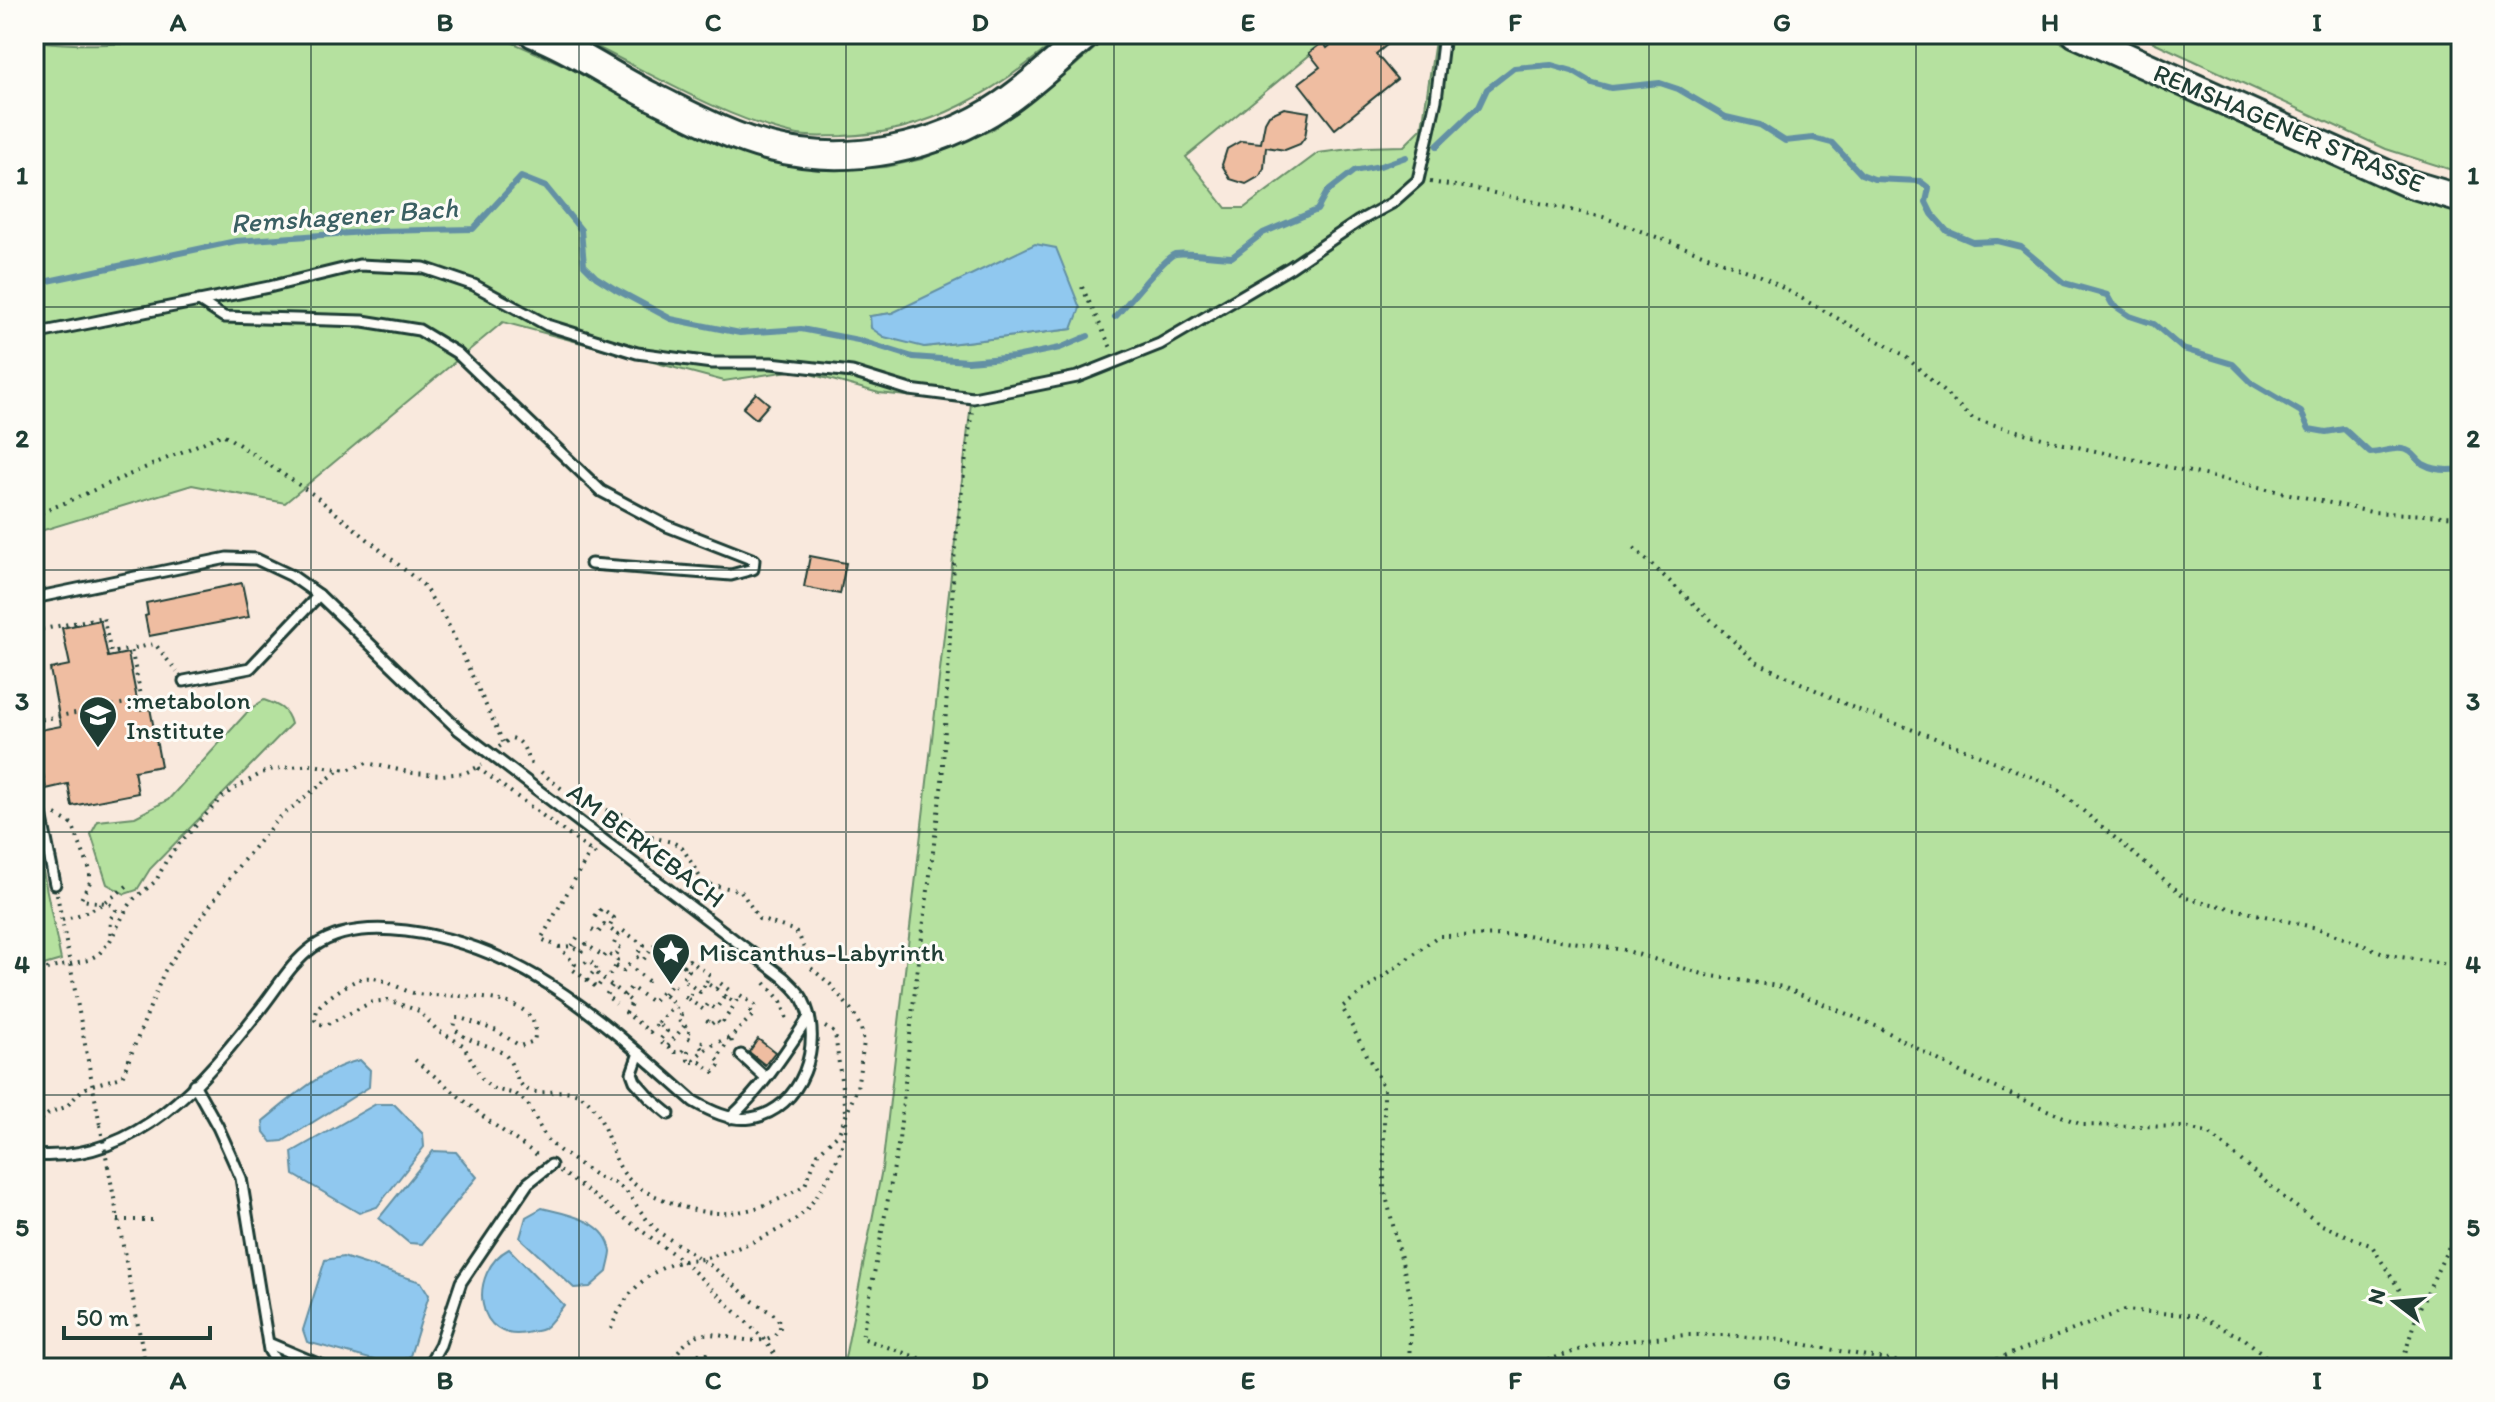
<svg xmlns="http://www.w3.org/2000/svg" width="2495" height="1402" font-family="Itim,sans-serif">
<style>
.green{fill:#b5e19f;stroke:#6a8f6a;stroke-width:2;fill-rule:evenodd}
.water{fill:#90c8ef;stroke:#6390a4;stroke-width:2}
.lines{fill:none;stroke-linecap:round;stroke-linejoin:round}
.stream{stroke:#6390a4;stroke-width:6}
.building{fill:#efbda1;stroke:#1f3d34;stroke-width:2}
.service-casing{stroke:#1f3d34;stroke-width:15}
.secondary-casing{stroke:#1f3d34;stroke-width:32}
.path{stroke:#1f3d34;stroke-width:4;stroke-dasharray:2 6;stroke-linecap:butt}
.service{stroke:#fdfcf7;stroke-width:9}
.secondary{stroke:#fdfcf7;stroke-width:26}
.path-bridge{stroke:#1f3d34;stroke-width:4;stroke-dasharray:2 6;stroke-linecap:butt}
.grid{fill:none;stroke:#1f3d34;stroke-width:2;stroke-opacity:0.55}
.labels{text-anchor:middle;dominant-baseline:central;stroke-width:6;stroke-linejoin:round;paint-order:stroke}
.street-label{font-size:26px;fill:#1f3d34;stroke:#fdfcf7}
.poi-label{font-size:26px;fill:#1f3d34;stroke:#fdfcf7;text-anchor:start}
.water-label{font-size:28px;font-style:italic;fill:#3b6063;stroke:#fdfcf7}
.neatline{fill:none;stroke:#1f3d34;stroke-width:3}
.grid-label{font-size:26px;text-anchor:middle;font-weight:bold;fill:#1f3d34}
</style>
<rect width="100%" height="100%" fill="#f9e9dd"/>
<filter id="ink" filterUnits="userSpaceOnUse"><feTurbulence type="fractalNoise" baseFrequency=".0125" numOctaves="2"/><feDisplacementMap in="SourceGraphic" scale="16" xChannelSelector="R" yChannelSelector="G"/><feConvolveMatrix kernelMatrix="1 2 1 2 8 2 1 2 1" color-interpolation-filters="sRGB"/></filter>
<g filter="url(#ink)">
<g class="green">
<path d="M212 34H493L564 65 727 148 767 162 831 170 886 167 922 159 992 130 1070 70 1111 34H1335L1186 157 1226 208H1244L1318 153 1365 147 1404 146 1422 128 1436 34H2042L2362 178 2398 193 2461 211V1368H843L882 1169 971 403 879 393 796 370 724 381 503 322 285 503 192 485 34 533V41C95 48 152 44 212 34ZM892 313 1072 329 924 347 870 316Z"/>
<path d="M570 34H1064C999 90 929 134 842 136 826 136 808 138 793 134 714 115 644 68 570 34Z"/>
<path d="M2136 34H2461V173L2386 149Z"/>
<path d="M264 700C278 705 287 708 291 724L150 869 137 890 125 894 107 884 91 834 98 821 135 817 168 800 250 709Z"/>
<path d="M43 872 61 960 44 965 34 975V873Z"/>
</g>
<g class="water">
<path d="M1035 244 1056 248 1080 308 1072 329 924 347 884 337 871 328 870 316 892 313Z"/>
<path d="M360 1060 370 1070 369 1087 283 1141 272 1142 264 1132 263 1121C292 1098 323 1068 360 1060Z"/>
<path d="M376 1104H394L423 1134 424 1147 377 1207 359 1213 294 1175 292 1152Z"/>
<path d="M433 1151 456 1152 477 1177 422 1244 409 1243 379 1218Z"/>
<path d="M542 1208C567 1214 607 1220 611 1252 611 1257 608 1266 607 1272L590 1287 574 1288 520 1238 526 1217Z"/>
<path d="M509 1249 564 1305C558 1312 551 1324 543 1329 539 1331 535 1331 531 1332 474 1347 467 1271 509 1249Z"/>
<path d="M343 1257 421 1282 429 1295 410 1356 392 1365 307 1342 303 1330 325 1260Z"/>
</g>
<g class="lines">
<g class="stream">
<path d="M1437 146 1479 106 1487 89 1514 68 1551 65 1572 71 1592 83 1611 88 1660 83 1678 89 1726 117 1760 125 1785 141 1813 138 1832 143 1861 174 1874 179 1920 181 1929 188 1926 202 1932 214 1947 231 1973 242 1997 241 2021 247 2064 283 2107 295 2112 304 2130 316 2154 324 2183 349 2233 364 2252 383 2301 412 2309 429 2326 432 2344 429 2370 453C2381 453 2393 447 2402 449 2413 450 2415 458 2423 464 2434 470 2449 471 2461 469"/>
<path d="M34 284 236 241 379 231 473 229 521 177 546 187 581 230 584 265 596 277 615 289 671 319 740 333 801 329 858 340 913 357 968 361 1015 357 1060 348 1088 336"/>
<path d="M1115 317C1127 305 1164 257 1175 254 1190 252 1216 257 1232 257L1263 233 1317 210 1327 192 1354 171 1380 166 1406 157"/>
</g>
</g>
<g class="building">
<path d="M1344 34H1400L1376 54 1397 79 1335 129 1299 83 1320 67 1309 53 1323 42 1327 48Z"/>
<path d="M1284 108 1309 112 1305 137 1300 144 1285 150 1266 147 1264 168 1260 176 1246 184 1230 179 1222 165 1227 149 1241 141 1261 143 1265 122 1269 115Z"/>
<path d="M756 393 769 404 756 419 743 408Z"/>
<path d="M810 556 846 563 840 594 804 587Z"/>
<path d="M242 583 249 617 149 636 145 616 148 615 146 603Z"/>
<path d="M100 620 108 657 128 653 139 710 150 708 161 766 134 771 138 793 72 806 68 784 46 789 35 731 61 726 50 669 70 665 62 628Z"/>
<path d="M758 1039 775 1052 765 1065 749 1052Z"/>
</g>
<g class="lines">
<g class="service-casing">
<g id="service">
<path d="M199 301 224 317 363 321 419 330 457 353 601 491 667 526 754 560 753 569 731 575 591 564"/>
<path d="M34 334 269 287 359 265 424 268 474 285 547 325 637 353 712 363H771L852 372 910 390 973 398 1077 377 1160 344 1291 267 1359 221 1392 203 1418 180 1436 100 1444 34"/>
<path d="M34 598 227 558 256 559 292 576 319 595 459 730 783 977C790 984 799 991 803 1000 825 1043 802 1110 751 1118 730 1121 710 1111 693 1101 606 1024 526 946 406 931 374 927 340 928 313 947 291 963 278 987 262 1007 203 1082 138 1163 34 1155"/>
<path d="M184 681 250 668 319 595"/>
<path d="M34 779 55 884"/>
<path d="M639 1053 632 1073 635 1081 651 1099 669 1114"/>
<path d="M741 1055 766 1078"/>
<path d="M194 1084 218 1127 241 1178 269 1350 280 1368"/>
<path d="M730 1118C762 1089 785 1053 809 1017"/>
<path d="M268 1343 327 1368"/>
<path d="M427 1368 440 1345 461 1282 528 1183 551 1165"/>
</g>
</g>
<g class="secondary-casing">
<g id="secondary">
<path d="M534 34C575 50 613 77 653 97 690 115 730 137 770 147 849 167 936 149 1003 104 1033 84 1060 57 1088 34"/>
<path d="M2076 34 2407 183 2461 199"/>
</g>
</g>
<g class="path">
<path d="M1430 182 1476 189 1603 217 1761 276 1904 355 1973 419 2064 444 2371 512 2461 517"/>
<path d="M1082 287 1112 350"/>
<path d="M34 516 223 434 314 495 423 585 447 622 503 742"/>
<path d="M1634 548 1756 662 1854 708 1967 750 2055 787 2186 898 2317 928 2389 955 2461 967"/>
<path d="M34 631 103 617 111 653 131 649"/>
<path d="M142 700 131 649 155 644 177 672"/>
<path d="M34 721 142 700 148 703 173 699 177 692"/>
<path d="M499 747 511 738C528 742 523 756 534 767"/>
<path d="M478 768 599 857"/>
<path d="M541 772 562 789"/>
<path d="M576 799 585 805 625 815 642 835 672 842 682 847 701 879 709 884 741 891 759 919 793 930 799 935 811 968 830 984 853 1012 861 1028 864 1042 857 1088 839 1133 818 1153 805 1185C754 1216 715 1223 660 1198 645 1192 630 1184 621 1169 607 1146 605 1110 580 1095 565 1087 546 1095 531 1091 515 1086 516 1068 507 1057 494 1043 468 1045 454 1028L456 1018H461L497 1031 520 1046 534 1041C547 988 447 998 418 994 400 991 382 975 364 978 354 979 324 999 318 1008 317 1009 315 1018 315 1020L318 1024 326 1025 372 1002 388 1000 419 1011 437 1030 463 1045 484 1082 494 1089 516 1094 528 1104 546 1139 560 1151 598 1177 615 1183 626 1191 647 1220 660 1233 713 1267 753 1301 776 1316 781 1325C770 1355 725 1332 704 1334 692 1335 681 1347 674 1357L677 1363 683 1364 697 1354H707L710 1357 708 1362 700 1368"/>
<path d="M56 815 72 824 90 870V882L81 899C93 904 109 899 116 910L111 918 110 939"/>
<path d="M591 851 541 939 559 947 575 964 572 969 587 980 594 971 632 1002 626 1013 650 1032 658 1023 667 1031 659 1041 675 1052H682L684 1049 688 1050V1060L692 1062C702 1049 715 1043 731 1037L732 1044"/>
<path d="M57 894 100 1125"/>
<path d="M595 917 601 909 614 918 609 928 618 935 614 944 621 948 614 958"/>
<path d="M62 920C90 913 108 902 129 884"/>
<path d="M592 930 598 933 604 925 609 928"/>
<path d="M618 935 622 930 644 945 636 956 643 960 654 946 661 951 658 958 667 964 673 958 689 970 682 979 700 992 706 983 716 989 720 983 729 990 725 996 735 1003 740 995 755 1005 751 1011 754 1014 731 1037 717 1059 721 1063 714 1072 700 1062H692"/>
<path d="M572 946 578 936 576 934"/>
<path d="M559 947 572 946 581 952 586 944 604 957 607 953 617 960 616 966 606 980"/>
<path d="M585 963 588 960 597 967 594 971"/>
<path d="M616 966 623 971 629 965 648 981 650 980"/>
<path d="M683 966 689 960 710 975 706 983"/>
<path d="M34 979 47 969 88 960 99 954 110 941 126 910 134 899 156 881 166 861 179 844 224 795 262 773 273 769 311 765 347 770 367 763 413 773 442 775 465 773 482 765"/>
<path d="M587 980 597 988 603 979"/>
<path d="M765 983 781 1001 788 1022"/>
<path d="M612 986 606 995 616 1004"/>
<path d="M664 994 672 984 676 987"/>
<path d="M624 996 631 987 652 1002 661 992 671 1001 681 1015 678 1020 690 1030 687 1037 691 1039"/>
<path d="M685 997 688 999 694 989"/>
<path d="M688 999 704 1010 708 1004 716 1009 724 997"/>
<path d="M707 1020 710 1025 716 1020 721 1025 735 1004"/>
<path d="M658 1023 674 1005"/>
<path d="M825 1027 835 1033 845 1111"/>
<path d="M703 1041 699 1045 703 1050"/>
<path d="M668 1046 684 1026"/>
<path d="M415 1060 490 1122 540 1157"/>
<path d="M34 1124 51 1112 66 1107 82 1090 92 1085 122 1077 164 972 191 932 237 868 278 819 339 770"/>
<path d="M108 1166 146 1368"/>
<path d="M560 1171 683 1261 764 1339 784 1368"/>
<path d="M118 1220H152L153 1223"/>
<path d="M611 1329C623 1295 648 1268 684 1261 690 1259 696 1260 702 1259 726 1254 787 1230 803 1213 812 1204 818 1194 825 1183 837 1162 845 1144 846 1120"/>
<path d="M927 1361 862 1338 899 1140 913 1006 942 782 955 546 972 409"/>
<path d="M913 1368 927 1361 942 1368"/>
<path d="M1409 1368 1411 1299 1384 1188V1088L1342 1007 1438 936 1527 935 1624 950 1706 975 1783 987 1878 1027 1962 1073 2082 1125 2185 1127 2210 1134 2288 1201 2322 1225 2372 1246 2416 1316"/>
<path d="M1525 1368 1596 1344 1685 1335H1727L1780 1340 1932 1368"/>
<path d="M1974 1368 2125 1310 2198 1316 2245 1339 2279 1368"/>
<path d="M2401 1368 2416 1316 2461 1221"/>
</g>
<use href="#service" class="service"/>
<use href="#secondary" class="secondary"/>
<path class="path-bridge" d="M100 1125 108 1166"/>
</g>
</g>
<path class="grid" d="M311 34V1368M579 34V1368M846 34V1368M1114 34V1368M1381 34V1368M1649 34V1368M1916 34V1368M2184 34V1368M34 307H2461M34 570H2461M34 832H2461M34 1095H2461"/>
<defs>
<g id="university-pin" transform="scale(2)"><path d="M0 17L-7.5 6A9.5 9.5 0 1 1 7.5 6Z" fill="#1f3d34" stroke="#fdfcf7"/><path d="M0-5L7-2L0 1L-7-2ZM-4 1L0 2.5L4 1V4Q0 6-4 4Z" fill="#fff"/></g>
<g id="sight-pin" transform="scale(2)"><path d="M0 17L-7.5 6A9.5 9.5 0 1 1 7.5 6Z" fill="#1f3d34" stroke="#fdfcf7"/><path d="M0-6L1.8-2.2L6-1.7L2.9 1.2L3.7 5.4L0 3.3L-3.7 5.4L-2.9 1.2L-6-1.7L-1.8-2.2Z" fill="#fff"/></g>
</defs>
<g fill-rule="evenodd">
<use href="#university-pin" x="98" y="715"/>
<use href="#sight-pin" x="671" y="952"/>
</g>
<g class="labels">
<g class="street-label">
<text transform="translate(2289 128) rotate(23)">REMSHAGENER STRASSE</text>
<text transform="translate(646 845) rotate(37)">AM BERKEBACH</text>
</g>
<g class="poi-label">
<text x="126" y="700">:metabolon<tspan x="126" dy="30">Institute</tspan></text>
<text x="699" y="952">Miscanthus-Labyrinth</text>
</g>
<g class="water-label">
<text transform="translate(344 215) rotate(-4)">Remshagener Bach</text>
</g>
</g>
<rect width="2495" height="1402" fill="none" stroke="#fdfcf7" stroke-width="88"/>
<g transform="translate(2395 1302) rotate(286)" stroke="#fdfcf7" stroke-width="6" paint-order="stroke">
<path d="M0-6L14 30L0 20L-14 30Z" fill="#1f3d34"/>
<text y="-12" font-size="22" font-weight="bold" text-anchor="middle" fill="#1f3d34">N</text>
</g>
<path d="M64 1326v12h146v-12" fill="none" stroke="#1f3d34" stroke-width="4"/>
<text x="76" y="1326" font-size="24" fill="#1f3d34" stroke="#fdfcf7" stroke-width="6" paint-order="stroke">50 m</text>
<rect x="44" y="44" width="2407" height="1314" class="neatline"/>
<g class="grid-label">
<text x="178" y="31">A</text>
<text x="445" y="31">B</text>
<text x="713" y="31">C</text>
<text x="980" y="31">D</text>
<text x="1248" y="31">E</text>
<text x="1515" y="31">F</text>
<text x="1782" y="31">G</text>
<text x="2050" y="31">H</text>
<text x="2317" y="31">I</text>
<text x="22" y="184">1</text>
<text x="2473" y="184">1</text>
<text x="22" y="447">2</text>
<text x="2473" y="447">2</text>
<text x="22" y="710">3</text>
<text x="2473" y="710">3</text>
<text x="22" y="973">4</text>
<text x="2473" y="973">4</text>
<text x="22" y="1236">5</text>
<text x="2473" y="1236">5</text>
<text x="178" y="1389">A</text>
<text x="445" y="1389">B</text>
<text x="713" y="1389">C</text>
<text x="980" y="1389">D</text>
<text x="1248" y="1389">E</text>
<text x="1515" y="1389">F</text>
<text x="1782" y="1389">G</text>
<text x="2050" y="1389">H</text>
<text x="2317" y="1389">I</text>
</g>
</svg>
